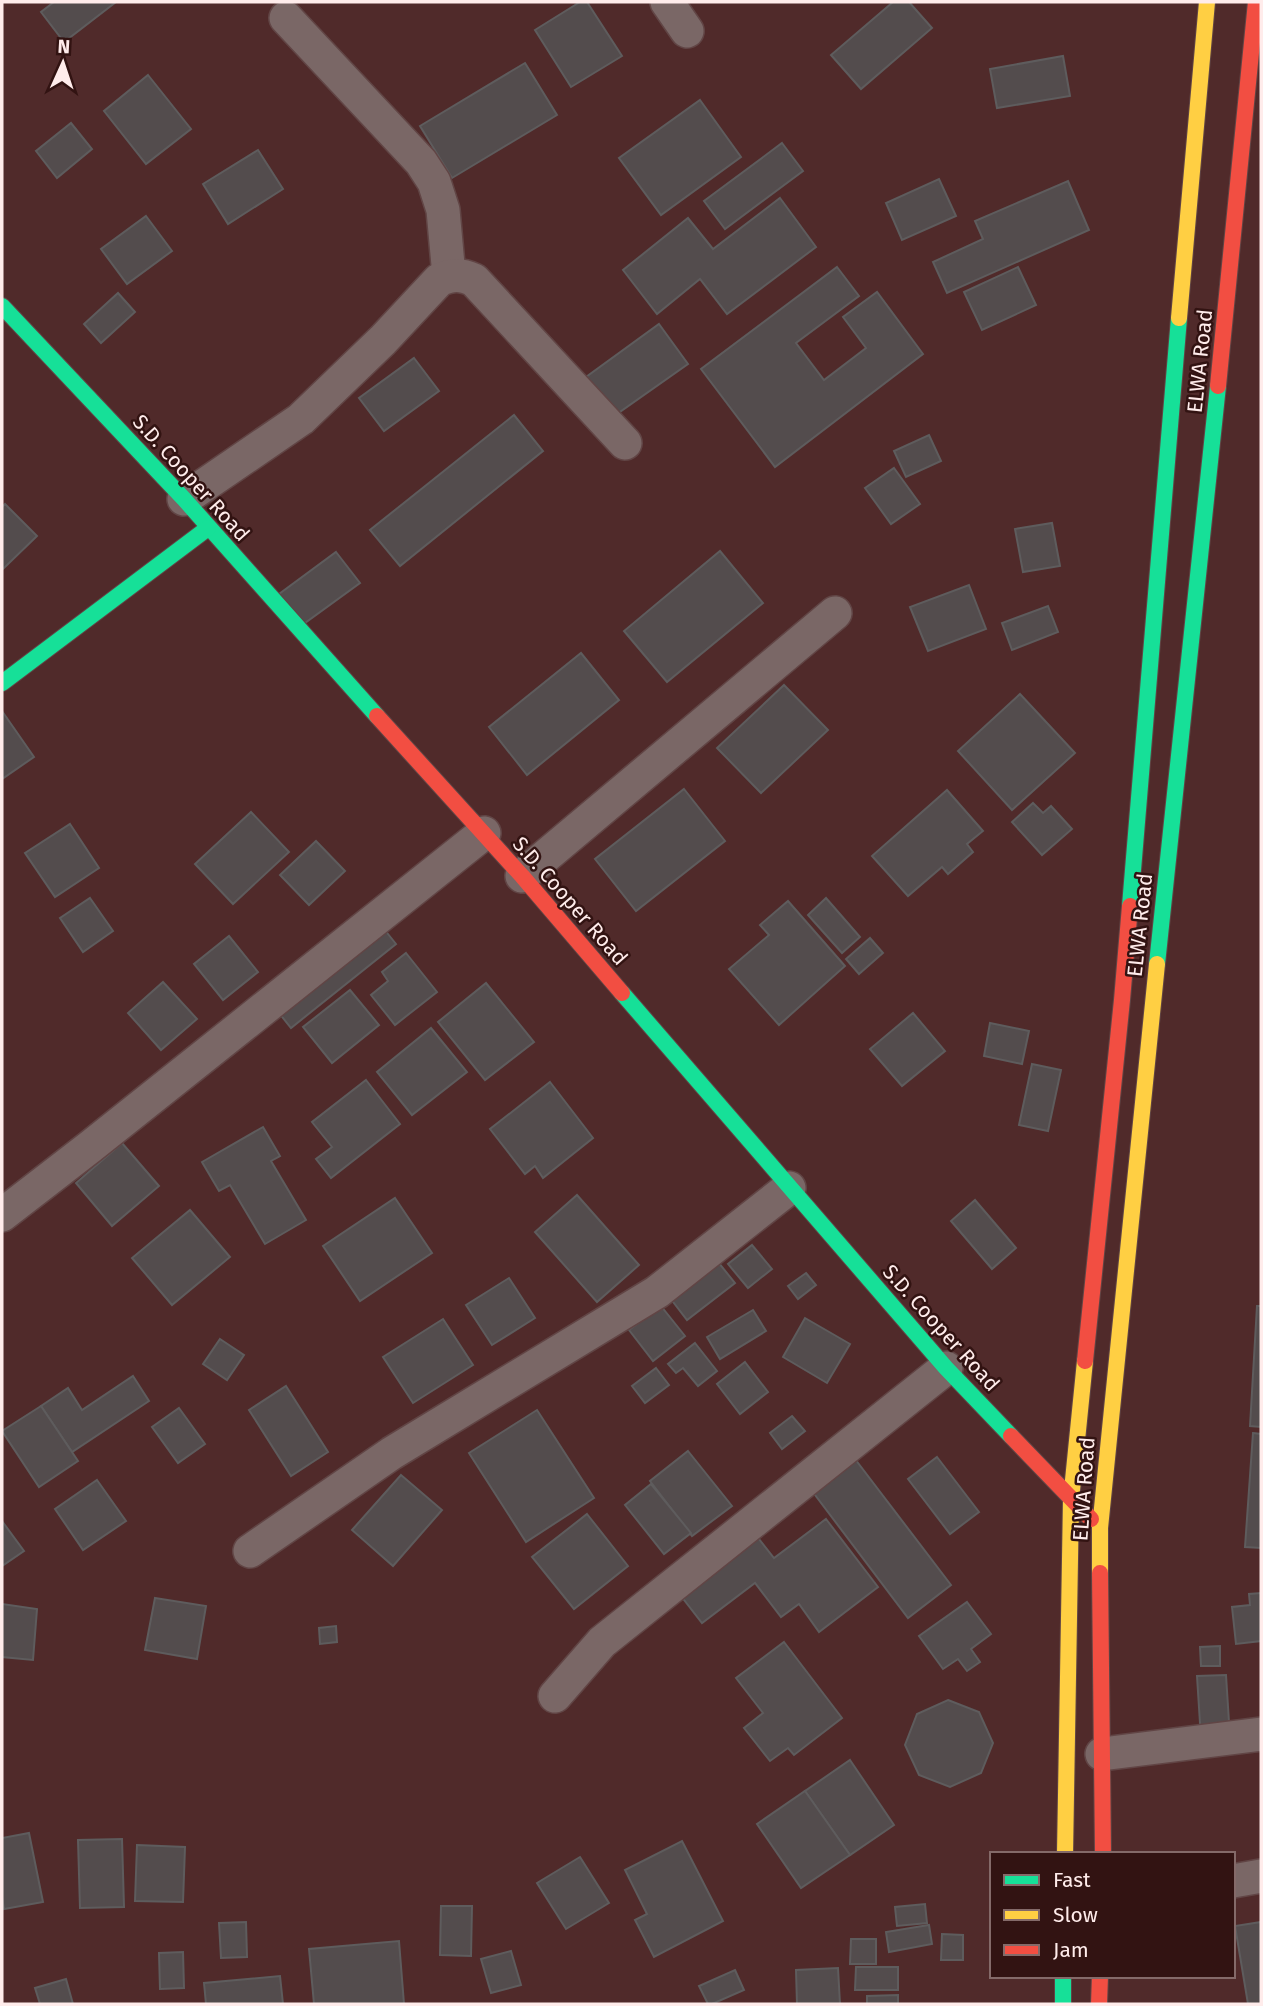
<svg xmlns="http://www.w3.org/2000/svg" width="1263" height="2006" font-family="'Fira Sans',sans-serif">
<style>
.building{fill:#534c4d;stroke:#5e5c5d;stroke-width:2}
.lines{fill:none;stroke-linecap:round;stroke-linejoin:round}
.street-casing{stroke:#614545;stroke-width:36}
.fast-casing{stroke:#614545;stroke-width:18}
.slow-casing{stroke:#614545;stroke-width:18}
.jam-casing{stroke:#614545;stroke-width:18}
.street{stroke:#7a6766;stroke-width:33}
.fast{stroke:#16e098;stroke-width:16}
.slow{stroke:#ffcf43;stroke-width:16}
.jam{stroke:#f24e42;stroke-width:16}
.labels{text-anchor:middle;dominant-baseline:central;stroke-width:5;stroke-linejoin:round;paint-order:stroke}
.street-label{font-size:21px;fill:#ffeceb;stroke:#321312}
</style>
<rect width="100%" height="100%" fill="#502a2a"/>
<g class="building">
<path d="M54 2H116L64 42 41 12Z"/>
<path d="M580 2H587L622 56 571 87 535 30Z"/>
<path d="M893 2H909L932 28 861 89 831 55Z"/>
<path d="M1063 56 1070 96 997 108 990 69Z"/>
<path d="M525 63 557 115 452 178 420 126Z"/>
<path d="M148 75 191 129 146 164 104 111Z"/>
<path d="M700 100 741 157 661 215 619 158Z"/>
<path d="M71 123 92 149 57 178 36 151Z"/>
<path d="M782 143 803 171 725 229 704 201Z"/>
<path d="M258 150 283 189 228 224 203 184Z"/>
<path d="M939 179 956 216 902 240 886 203Z"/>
<path d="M1068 181 1089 230 947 293 933 262 983 239 975 221Z"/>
<path d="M780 198 816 247 727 314 700 279 657 314 623 270 688 218 713 249Z"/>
<path d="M146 216 172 251 127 284 101 249Z"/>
<path d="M837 267 859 296 796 343 824 380 866 348 843 317 877 292 923 354 775 467 701 369Z"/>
<path d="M1018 267 1036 305 982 330 964 292Z"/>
<path d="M118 293 135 312 101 343 84 324Z"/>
<path d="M659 324 688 364 614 416 586 377Z"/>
<path d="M414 358 439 391 384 431 359 398Z"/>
<path d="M514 415 543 451 400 566 370 530Z"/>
<path d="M929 435 941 461 906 477 894 451Z"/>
<path d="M894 468 920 504 891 524 865 488Z"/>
<path d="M5 504 37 536 2 570V507Z"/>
<path d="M1052 523 1060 566 1023 572 1015 529Z"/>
<path d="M720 551 763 603 667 682 624 631Z"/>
<path d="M336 552 360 583 298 628 275 597Z"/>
<path d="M969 585 986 629 928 651 910 607Z"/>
<path d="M1048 606 1058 632 1012 650 1002 623Z"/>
<path d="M581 653 619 700 527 775 489 727Z"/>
<path d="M784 685 828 730 761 793 717 748Z"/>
<path d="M1020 694 1075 753 1012 810 958 751Z"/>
<path d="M2 711 34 757 2 779Z"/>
<path d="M684 789 725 841 636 911 595 859Z"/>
<path d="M947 790 983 831 967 844 973 852 948 874 942 867 908 896 872 856Z"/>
<path d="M1033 803 1043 813 1051 806 1072 829 1042 855 1012 822Z"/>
<path d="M251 812 289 852 233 904 195 864Z"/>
<path d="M70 824 99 868 55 897 25 853Z"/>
<path d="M316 841 345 871 309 905 280 875Z"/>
<path d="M90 898 113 931 83 952 60 918Z"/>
<path d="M826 898 860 937 842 953 808 915Z"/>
<path d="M788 901 845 966 779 1025 729 969 769 935 760 925Z"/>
<path d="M380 924 396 944 291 1028 275 1008Z"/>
<path d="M229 936 258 972 223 1000 194 964Z"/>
<path d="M870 938 883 953 859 974 846 959Z"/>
<path d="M406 953 437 992 395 1025 371 995 388 981 382 972Z"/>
<path d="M163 982 197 1019 161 1050 128 1013Z"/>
<path d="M486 983 534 1042 485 1080 438 1022Z"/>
<path d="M350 990 379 1025 332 1063 303 1027Z"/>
<path d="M913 1013 945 1051 902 1086 870 1049Z"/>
<path d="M990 1023 1029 1031 1022 1064 984 1056Z"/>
<path d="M431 1028 467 1072 412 1115 377 1072Z"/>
<path d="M1032 1064 1061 1070 1048 1131 1019 1125Z"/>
<path d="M366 1080 400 1124 331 1178 316 1159 332 1147 312 1122Z"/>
<path d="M550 1082 593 1138 543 1178 535 1166 525 1174 490 1129Z"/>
<path d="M263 1127 280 1156 271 1161 306 1220 265 1244 230 1185 219 1191 202 1162Z"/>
<path d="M122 1143 159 1186 112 1226 76 1183Z"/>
<path d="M577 1195 639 1265 597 1302 535 1232Z"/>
<path d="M395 1198 432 1253 360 1301 323 1246Z"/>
<path d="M975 1200 1016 1248 992 1269 951 1221Z"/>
<path d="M190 1210 230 1257 172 1305 132 1258Z"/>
<path d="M752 1245 772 1269 748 1288 728 1264Z"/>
<path d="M714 1257 735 1283 687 1320 667 1294Z"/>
<path d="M806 1273 816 1285 798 1299 788 1286Z"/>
<path d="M509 1278 535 1318 492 1345 466 1305Z"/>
<path d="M661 1306 685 1336 653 1361 629 1330Z"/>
<path d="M1257 1306H1261V1427L1250 1426Z"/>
<path d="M753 1310 766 1331 720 1359 707 1337Z"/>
<path d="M805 1318 850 1344 827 1383 783 1357Z"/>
<path d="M443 1319 473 1365 413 1403 383 1357Z"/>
<path d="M220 1339 244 1355 227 1380 203 1364Z"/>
<path d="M695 1343 717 1371 698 1386 683 1368 676 1373 668 1364Z"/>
<path d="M745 1362 768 1392 740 1414 717 1384Z"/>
<path d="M656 1368 669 1385 645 1403 632 1386Z"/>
<path d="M133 1376 149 1401 72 1452 41 1406 68 1388 82 1410Z"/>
<path d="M286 1386 328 1452 291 1476 249 1410Z"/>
<path d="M41 1406 78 1461 39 1487 2 1431Z"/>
<path d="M179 1408 205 1444 178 1463 152 1427Z"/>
<path d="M537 1410 594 1498 526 1542 469 1453Z"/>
<path d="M792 1416 805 1431 782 1449 770 1433Z"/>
<path d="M1253 1433 1261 1434V1548L1245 1547Z"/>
<path d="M688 1451 732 1506 692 1536 650 1481Z"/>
<path d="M852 1455 951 1585 908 1618 809 1487Z"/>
<path d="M937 1457 979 1512 950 1534 908 1479Z"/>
<path d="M401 1475 442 1510 393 1566 352 1530Z"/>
<path d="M97 1480 126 1521 83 1550 55 1509Z"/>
<path d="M651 1484 691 1533 664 1554 625 1505Z"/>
<path d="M587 1514 628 1566 574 1609 532 1557Z"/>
<path d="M826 1519 878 1587 819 1632 799 1604 781 1617 755 1583 702 1623 674 1587 751 1529 774 1558Z"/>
<path d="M2 1521 24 1551 2 1566Z"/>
<path d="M1261 1593V1641L1236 1644 1232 1607 1250 1605 1249 1594Z"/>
<path d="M155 1598 206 1606 197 1659 145 1650Z"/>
<path d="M967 1602 991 1634 971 1649 980 1662 967 1671 958 1659 943 1669 919 1636Z"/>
<path d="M2 1604 37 1609 33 1660 2 1657Z"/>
<path d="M336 1626 337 1642 320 1644 319 1628Z"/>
<path d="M784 1642 842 1718 794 1755 788 1748 770 1761 744 1728 763 1713 736 1678Z"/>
<path d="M1220 1646V1666H1201L1200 1647Z"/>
<path d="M1226 1675 1230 1738 1201 1739 1197 1676Z"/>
<path d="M948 1700 979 1712 993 1743 981 1773 950 1787 919 1775 905 1745 917 1714Z"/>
<path d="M850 1760 894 1825 850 1855 805 1791Z"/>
<path d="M805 1791 850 1855 801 1888 757 1824Z"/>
<path d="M29 1833 43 1902 4 1909 2 1897V1838Z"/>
<path d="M122 1839 124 1907 80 1908 78 1840Z"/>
<path d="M682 1841 723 1921 654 1957 635 1920 647 1914 625 1870Z"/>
<path d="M137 1845 185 1847 183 1902 135 1901Z"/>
<path d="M580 1857 609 1903 566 1929 537 1883Z"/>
<path d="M925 1904 927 1923 897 1926 895 1907Z"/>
<path d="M441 1906H472L471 1956 440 1955Z"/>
<path d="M246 1922 247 1957 221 1958 219 1923Z"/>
<path d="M1261 1922V2004H1248L1235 1926Z"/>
<path d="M929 1925 932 1944 889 1952 886 1932Z"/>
<path d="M942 1934 963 1935V1960H941Z"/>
<path d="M851 1939H876V1964H850Z"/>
<path d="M399 1941 404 2004H314L309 1949Z"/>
<path d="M511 1951 521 1985 491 1993 481 1959Z"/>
<path d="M183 1952 184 1988 160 1989 159 1953Z"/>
<path d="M856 1967H898V1990H855Z"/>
<path d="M838 1968 840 2004H797L796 1970Z"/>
<path d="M735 1970 744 1990 712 2004H708L699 1986Z"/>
<path d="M280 1976 283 2004H206L204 1983Z"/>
<path d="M66 1979 73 2004H40L35 1988Z"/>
<path d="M898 1995V2004H867V1996Z"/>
</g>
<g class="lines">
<g class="street-casing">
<g id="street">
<path d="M667 2 687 31"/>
<path d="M286 18 421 162 434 182 443 210 449 276"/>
<path d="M184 499 301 419 383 340 439 280C452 274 461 274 474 280L625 443"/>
<path d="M522 876 835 613"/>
<path d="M2 1215 90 1147 484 833"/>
<path d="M250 1551 392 1453 657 1292 789 1188"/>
<path d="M555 1696 602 1642 946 1368"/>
<path d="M1102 1754 1261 1734"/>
<path d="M1233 1881 1261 1876"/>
</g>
</g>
<g class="fast-casing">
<g id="fast">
<path d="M2 306 184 499 377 716"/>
<path d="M2 683 208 528"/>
<path d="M1130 906 1179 318"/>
<path d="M1157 964 1218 386"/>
<path d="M622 993 946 1368 1011 1436"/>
<path d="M1063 1976V2004"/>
</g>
</g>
<g class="slow-casing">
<g id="slow">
<path d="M1179 318 1207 2"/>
<path d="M1100 1573V1528L1157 964"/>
<path d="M1065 1854 1071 1500 1085 1361"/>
</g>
</g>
<g class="jam-casing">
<g id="jam">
<path d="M1218 386 1256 2"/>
<path d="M377 716 522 876 622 993"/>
<path d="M1085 1361 1122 1000 1130 906"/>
<path d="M1011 1436 1091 1519"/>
<path d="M1100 1573 1103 1854"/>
<path d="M1099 2004 1100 1976"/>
</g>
</g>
<use href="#street" class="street"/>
<use href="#fast" class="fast"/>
<use href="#slow" class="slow"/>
<use href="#jam" class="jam"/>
</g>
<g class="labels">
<g class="street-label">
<text transform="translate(1200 361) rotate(-84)">ELWA Road</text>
<text transform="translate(191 478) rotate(48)">S.D. Cooper Road</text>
<text transform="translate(570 901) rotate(49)">S.D. Cooper Road</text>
<text transform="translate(1140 925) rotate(-84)">ELWA Road</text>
<text transform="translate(941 1328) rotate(48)">S.D. Cooper Road</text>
<text transform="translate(1084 1489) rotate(-86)">ELWA Road</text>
</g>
</g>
<rect width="1263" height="2006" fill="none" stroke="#ffeceb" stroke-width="7"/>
<rect x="990" y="1852" width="245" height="126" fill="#321312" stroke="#846a69" stroke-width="2"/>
<rect x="1004" y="1875" width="35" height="10" fill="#16e098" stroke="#846a69" stroke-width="2"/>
<text x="1053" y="1887" font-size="21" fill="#ffeceb">Fast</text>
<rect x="1004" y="1910" width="35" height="10" fill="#ffcf43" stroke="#846a69" stroke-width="2"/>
<text x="1053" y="1922" font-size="21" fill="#ffeceb">Slow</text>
<rect x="1004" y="1945" width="35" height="10" fill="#f24e42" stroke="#846a69" stroke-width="2"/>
<text x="1053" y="1957" font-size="21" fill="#ffeceb">Jam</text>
<g transform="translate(63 63) rotate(3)" stroke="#321312" stroke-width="5" paint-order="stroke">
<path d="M0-5L12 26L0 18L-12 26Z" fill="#ffeceb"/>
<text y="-10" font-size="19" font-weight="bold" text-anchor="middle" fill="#ffeceb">N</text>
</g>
</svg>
